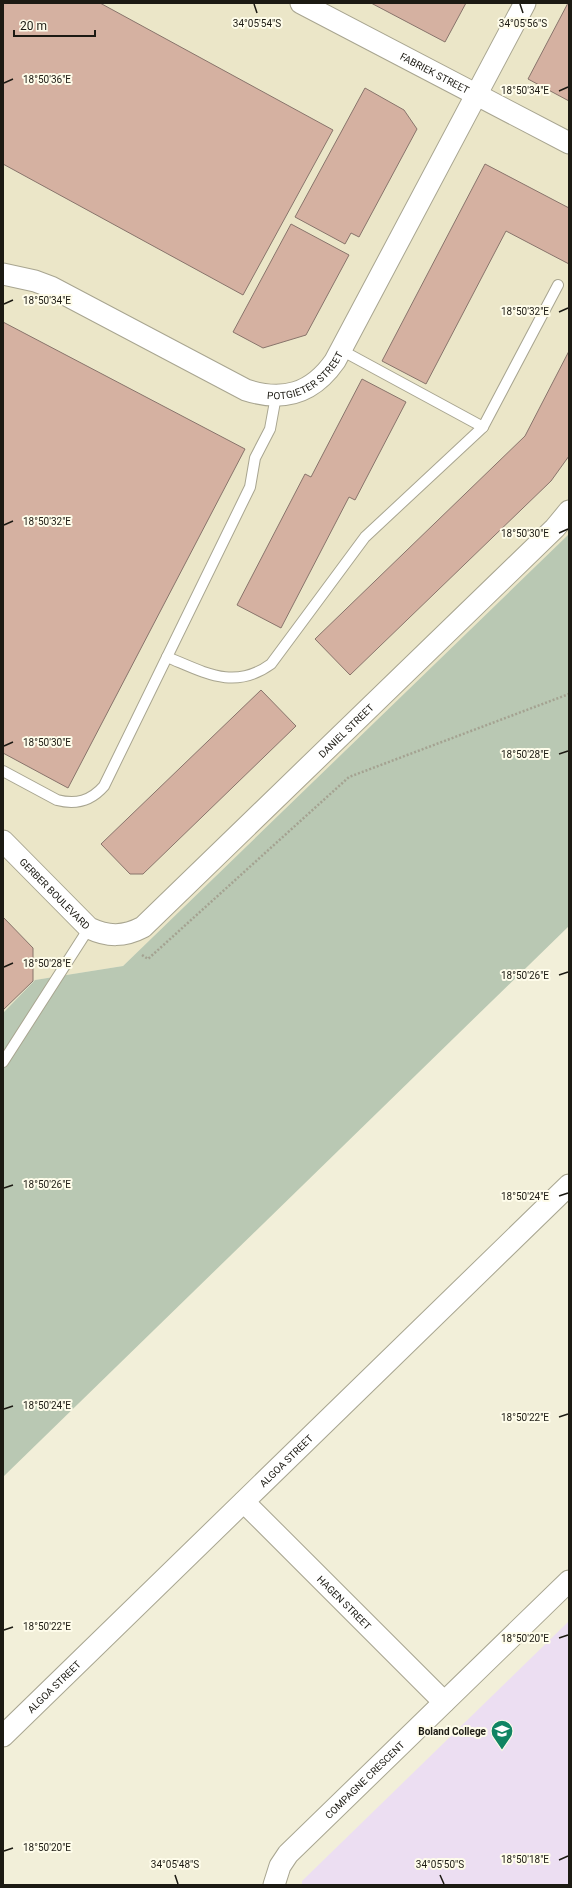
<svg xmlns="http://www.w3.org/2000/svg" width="572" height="1888" font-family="Roboto,sans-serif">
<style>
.built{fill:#ebe6c8}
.education{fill:#ecdef2}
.green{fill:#b9c8b3}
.building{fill:#d5b1a1;stroke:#88746b}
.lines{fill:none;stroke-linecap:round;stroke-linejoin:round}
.service-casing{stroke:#a8a590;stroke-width:12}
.minor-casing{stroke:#a8a590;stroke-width:23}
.path{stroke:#a4a291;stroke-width:2.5;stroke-dasharray:2 2;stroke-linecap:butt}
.service{stroke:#fff;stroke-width:10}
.minor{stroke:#fff;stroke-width:21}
.ticks{fill:none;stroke:#1c1a13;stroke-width:1.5}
.labels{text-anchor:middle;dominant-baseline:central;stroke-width:4;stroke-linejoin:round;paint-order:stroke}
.street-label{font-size:10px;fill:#1c1a13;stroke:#fefcea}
.poi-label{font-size:10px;font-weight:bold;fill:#1c1a13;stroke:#fefcea;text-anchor:end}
.ticks-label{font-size:10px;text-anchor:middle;fill:#1c1a13;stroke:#fefcea;stroke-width:4;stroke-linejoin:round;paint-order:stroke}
</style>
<rect width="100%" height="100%" fill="#f2efd9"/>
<path class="built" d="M3 3H569V534L123 966 35 980 3 1013Z"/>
<path class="education" d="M569 1621V1885H302V1881Z"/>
<path class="green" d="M569 534V926L3 1477V1013L35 980 123 966Z"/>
<g class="building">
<path d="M3 3H100L333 130 243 295 3 164Z"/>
<path d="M371 3H466L445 42Z"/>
<path d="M568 3H569V101L528 79Z"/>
<path d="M365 88 404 110 417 129 359 237 351 233 345 244 295 217Z"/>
<path d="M485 164 569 208V264L506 231 426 384 382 361Z"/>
<path d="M291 224 349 255 306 335 263 348 233 332Z"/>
<path d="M3 322 245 449 68 788 3 753Z"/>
<path d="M569 351V456L551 481 350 675 315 639 525 436Z"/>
<path d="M362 379 406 402 355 500 349 497 281 628 237 605 305 474 311 477Z"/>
<path d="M261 690 296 726 143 874H130L101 844Z"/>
<path d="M3 917 33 948V981L3 1010Z"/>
</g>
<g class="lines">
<g class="service-casing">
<g id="service">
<path d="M341 350 483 427"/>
<path d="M167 657C204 672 234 691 271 664L365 537 483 427 558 285"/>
<path d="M3 771 57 800C76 805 91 801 104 786L250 487 255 458 270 429 276 396"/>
<path d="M3 1062 89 928"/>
</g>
</g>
<g class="minor-casing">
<g id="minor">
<path id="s1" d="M301 3 569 143"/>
<path id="s2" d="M3 274 35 281 51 287 246 390C283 402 312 394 335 361L525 3"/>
<path id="s3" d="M3 841 89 928C108 937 124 937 143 927L555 528 569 511"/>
<path id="s4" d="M244 1502 444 1702"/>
<path id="s5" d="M3 1736 569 1185"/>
<path id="s6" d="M274 1885 280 1866 288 1854 569 1581"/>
</g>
</g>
<path class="path" d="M142 955 148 959 349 777 569 694"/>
<use href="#service" class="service"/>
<use href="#minor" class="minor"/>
</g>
<path class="ticks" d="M254 4 257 13M520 4 523 13M4 83 13 79M559 91 568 87M4 304 13 300M559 312 568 308M4 525 13 521M559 533 568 529M4 746 13 742M559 754 568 751M4 967 13 963M559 975 568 972M4 1188 13 1185M559 1196 568 1193M4 1409 13 1406M559 1417 568 1414M4 1630 13 1627M559 1638 568 1635M4 1851 13 1848M559 1860 568 1856M175 1875 178 1884M440 1875 444 1884"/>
<defs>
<g id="university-pin" transform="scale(1.15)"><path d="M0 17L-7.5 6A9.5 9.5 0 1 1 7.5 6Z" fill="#118463" stroke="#fefcea"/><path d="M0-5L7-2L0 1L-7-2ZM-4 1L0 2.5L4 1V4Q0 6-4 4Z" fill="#fff"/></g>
</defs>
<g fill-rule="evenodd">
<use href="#university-pin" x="502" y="1731"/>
</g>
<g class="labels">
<g class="street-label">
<text stroke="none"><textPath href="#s1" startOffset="151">FABRIEK STREET</textPath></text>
<text stroke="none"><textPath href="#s2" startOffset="337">POTGIETER STREET</textPath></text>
<text stroke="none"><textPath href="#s3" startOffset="461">DANIEL STREET</textPath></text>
<text stroke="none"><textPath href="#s3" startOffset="74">GERBER BOULEVARD</textPath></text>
<text stroke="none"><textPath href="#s5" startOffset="395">ALGOA STREET</textPath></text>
<text stroke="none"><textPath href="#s4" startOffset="142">HAGEN STREET</textPath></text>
<text stroke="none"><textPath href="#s5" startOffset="71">ALGOA STREET</textPath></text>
<text stroke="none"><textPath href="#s6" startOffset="141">COMPAGNE CRESCENT</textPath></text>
</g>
<g class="poi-label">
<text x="486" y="1731">Boland College</text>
</g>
</g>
<g class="ticks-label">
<text x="523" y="27">34°05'56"S</text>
<text x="257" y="27">34°05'54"S</text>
<text x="47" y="83">18°50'36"E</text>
<text x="525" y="94">18°50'34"E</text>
<text x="47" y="304">18°50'34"E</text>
<text x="525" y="315">18°50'32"E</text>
<text x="47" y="525">18°50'32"E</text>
<text x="525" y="537">18°50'30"E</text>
<text x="47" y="746">18°50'30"E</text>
<text x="525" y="758">18°50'28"E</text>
<text x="47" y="967">18°50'28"E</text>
<text x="525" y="979">18°50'26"E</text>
<text x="47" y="1188">18°50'26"E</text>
<text x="525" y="1200">18°50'24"E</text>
<text x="47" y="1409">18°50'24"E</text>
<text x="525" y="1421">18°50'22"E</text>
<text x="47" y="1630">18°50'22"E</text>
<text x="525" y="1642">18°50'20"E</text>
<text x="47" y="1851">18°50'20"E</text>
<text x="525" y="1863">18°50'18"E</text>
<text x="175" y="1868">34°05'48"S</text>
<text x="440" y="1868">34°05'50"S</text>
</g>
<rect width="572" height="1888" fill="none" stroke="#1c1a13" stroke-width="8"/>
<path d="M14 30v6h81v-6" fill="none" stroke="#1c1a13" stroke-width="2"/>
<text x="20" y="30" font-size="12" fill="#1c1a13" stroke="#fefcea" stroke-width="3" paint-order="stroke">20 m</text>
</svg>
